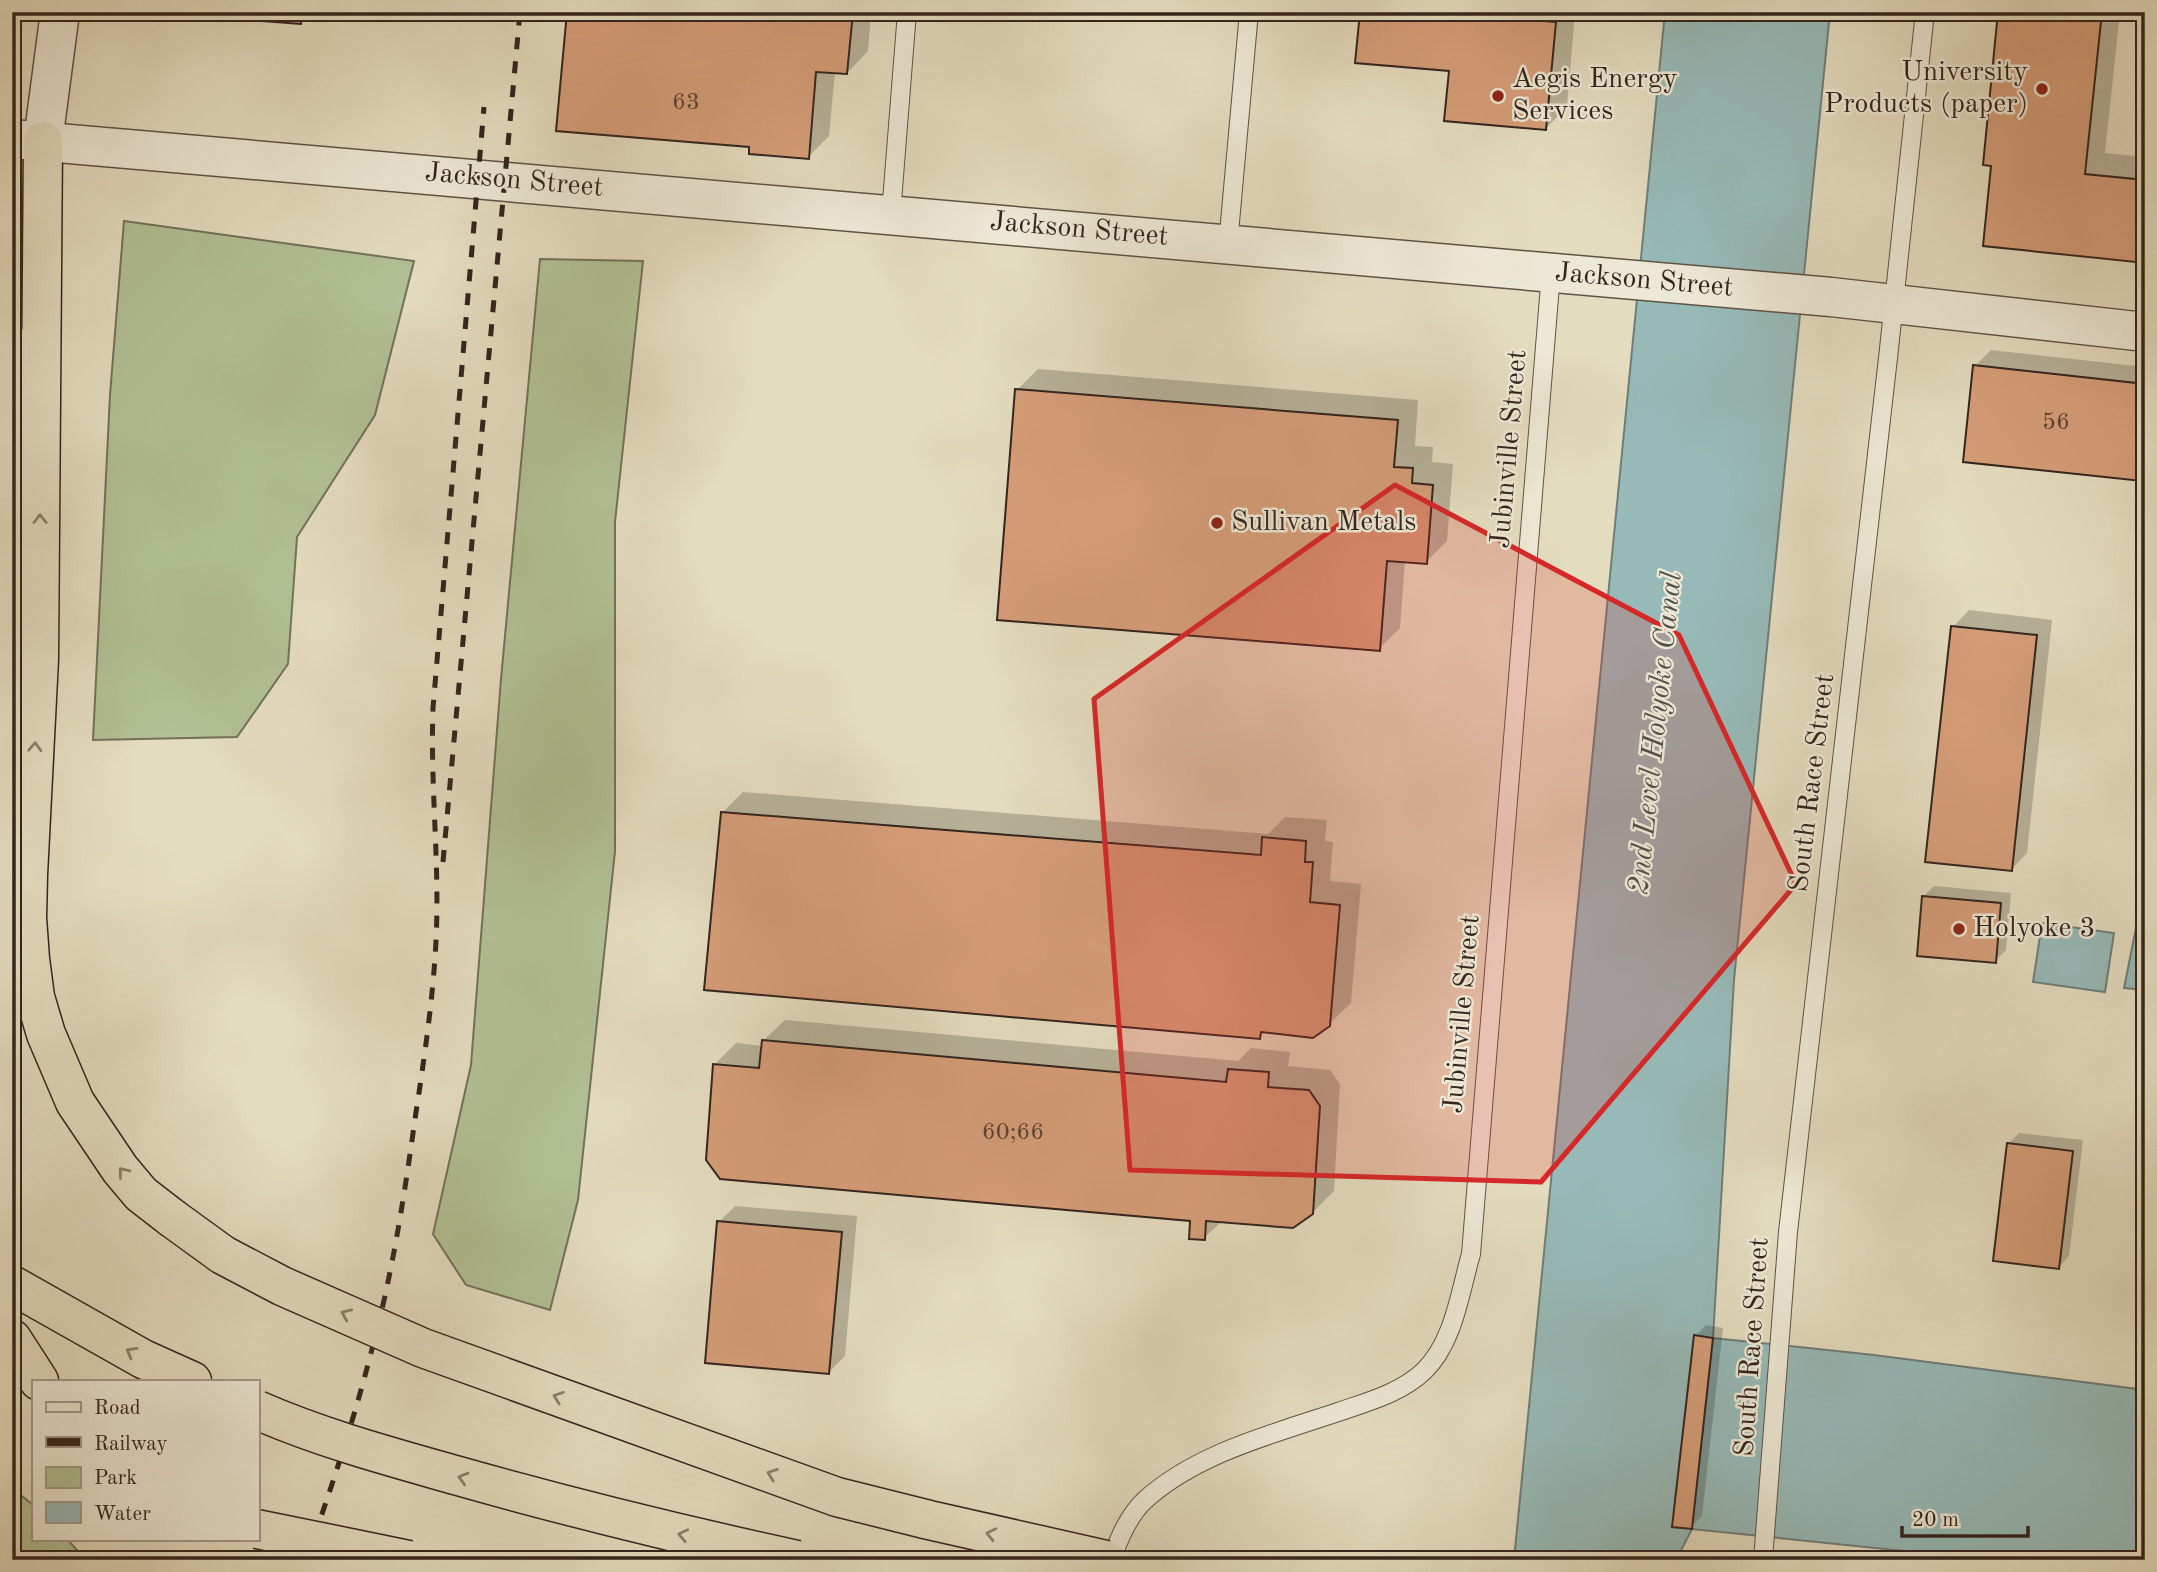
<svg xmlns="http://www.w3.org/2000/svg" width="2157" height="1572" font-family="'Old Standard TT',serif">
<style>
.green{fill:#b1c195;stroke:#72725a;stroke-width:2}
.water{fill:#97bab8;stroke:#6f7e7a;stroke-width:2}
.shadow{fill:#0003}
.building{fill:#d59d78;stroke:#33241e;stroke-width:2}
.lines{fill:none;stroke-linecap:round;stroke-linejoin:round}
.service-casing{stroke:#5f5246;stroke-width:20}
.tertiary-casing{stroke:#5f5246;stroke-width:41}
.motorway-casing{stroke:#33241e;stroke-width:41}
.service{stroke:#ede8d5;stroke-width:18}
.tertiary{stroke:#ede8d5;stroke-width:38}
.motorway{stroke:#e4dcbf;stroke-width:38}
.rail{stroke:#33241e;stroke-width:5;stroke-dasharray:12 12;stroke-linecap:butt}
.motorway-bridge-casing{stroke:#33241e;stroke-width:41;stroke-linecap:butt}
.motorway-bridge{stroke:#e4dcbf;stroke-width:38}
.oneway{stroke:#8c806e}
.marked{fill:#d62828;fill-opacity:0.2;stroke:#d62828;stroke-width:5;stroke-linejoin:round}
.poi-dot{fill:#8f2418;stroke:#ede8d5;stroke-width:2.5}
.labels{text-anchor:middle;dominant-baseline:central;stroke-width:5;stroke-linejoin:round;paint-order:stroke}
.number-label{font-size:24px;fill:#5c4234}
.poi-label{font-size:28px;fill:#33241e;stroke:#ede8d5;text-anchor:start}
.street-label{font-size:28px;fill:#33241e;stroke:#ede8d5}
.water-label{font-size:30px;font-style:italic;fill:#51514c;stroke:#ede8d5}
</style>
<rect width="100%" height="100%" fill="#e4dcbf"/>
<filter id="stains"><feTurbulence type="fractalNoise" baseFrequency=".00286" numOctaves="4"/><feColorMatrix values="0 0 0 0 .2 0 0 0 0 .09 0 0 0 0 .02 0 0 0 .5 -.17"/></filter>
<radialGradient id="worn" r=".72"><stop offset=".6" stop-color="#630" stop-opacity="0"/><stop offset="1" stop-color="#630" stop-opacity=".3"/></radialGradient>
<g class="green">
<path d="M124 221 414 261 375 415 297 537 288 664 237 737 93 740 110 395Z"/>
<path d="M540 259 643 261 615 522V851L578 1200 550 1310 466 1285 433 1234 471 1065 501 679Z"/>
<path d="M12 1488 33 1505V1539H67L77 1550 81 1560H12Z"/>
</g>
<g class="water">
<path d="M1665 12H1830L1734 980 1713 1338 1874 1355 2145 1390V1560H1992L1692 1529 1676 1560H1514Z"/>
<path d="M2042 923 2114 933 2105 992 2033 982Z"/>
<path d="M2136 928 2145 930V990L2124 988Z"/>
</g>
<g class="shadow">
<path d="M150 12H311L300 22Z"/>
<path d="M568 12H871L868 51 847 73 835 72 829 136 808 157 751 146Z"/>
<path d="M1362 12H1575L1567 107 1546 128Z"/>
<path d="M2000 12H2120L2105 153 2145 157V261L1993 164Z"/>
<path d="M1991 350 2145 367V477L2142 480 1975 366Z"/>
<path d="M1038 369 1418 400 1415 446 1433 447 1432 462 1453 464 1447 541 1426 562 1405 561 1400 628 1379 649 1017 390Z"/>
<path d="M1969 610 2052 620 2027 853 2011 870 1953 627Z"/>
<path d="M743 792 1268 834 1285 817 1327 820 1325 841 1333 842 1330 881 1361 884 1351 1003 1329 1024 1266 1030 1259 1038 722 813Z"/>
<path d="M1934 886 2011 893 2006 950 1995 961 1923 897Z"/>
<path d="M785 1020 1238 1061 1251 1048 1290 1052 1288 1066 1330 1070 1340 1084 1334 1191 1312 1213 1222 1221 1204 1238 1192 1220 715 1064 736 1043 763 1046V1041Z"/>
<path d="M2019 1133 2083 1140 2069 1256 2059 1267 2008 1144Z"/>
<path d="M735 1206 857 1216 845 1356 829 1372 719 1222Z"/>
<path d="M1706 1325 1723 1328 1702 1516 1691 1527 1696 1336Z"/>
</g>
<g class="building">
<path d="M140 12H302L301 24Z"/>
<path d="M567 12H853L847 74 816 72 809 159 749 154V147L556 131Z"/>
<path d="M1360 12H1545L1544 21 1556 22 1546 130 1444 121 1449 71 1355 63Z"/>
<path d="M1998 12H2102L2085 174 2145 180V263L1983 246 1991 166 1983 165Z"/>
<path d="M1973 365 2145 384V475L2142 481 1963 462Z"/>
<path d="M1015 389 1398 420 1394 467 1413 468 1412 483 1433 485 1427 564 1387 561 1380 651 997 620Z"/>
<path d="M1951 626 2037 635 2012 871 1925 862Z"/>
<path d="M721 812 1261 855 1262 837 1306 841 1305 862H1313L1310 902 1340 905 1330 1026 1313 1038 1261 1032 1260 1039 704 990Z"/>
<path d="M1922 896 2001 903 1996 963 1917 956Z"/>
<path d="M762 1040 1226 1082 1228 1069 1269 1072 1268 1087 1309 1090 1320 1106 1313 1214 1293 1228 1206 1221 1205 1240 1189 1239 1190 1221 720 1179 706 1160 713 1064 759 1068Z"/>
<path d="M2007 1143 2073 1151 2059 1269 1993 1261Z"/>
<path d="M717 1221 842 1232 829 1374 705 1363Z"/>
<path d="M1694 1335 1713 1338 1692 1529 1672 1527Z"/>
</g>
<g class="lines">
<g class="service-casing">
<g id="service">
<path d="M891 214 907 12"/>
<path d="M1228 244 1249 12"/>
<path d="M1111 1560C1119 1539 1128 1516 1145 1500 1197 1453 1273 1434 1338 1412 1367 1402 1401 1393 1424 1371 1454 1342 1460 1292 1471 1254L1551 273"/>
<path d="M1763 1560 1788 1232 1888 358 1925 12"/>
</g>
</g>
<g class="tertiary-casing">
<g id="tertiary">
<path d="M12 139 1831 297 2145 332"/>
<path d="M43 141 60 12"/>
</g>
</g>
<g class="motorway-casing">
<g id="motorway">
<path d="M43 141 39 659 28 875 27 918 30 959 35 997 46 1034 75 1102 120 1169 141 1194 172 1218"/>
<path d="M12 415 20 348"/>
<path d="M12 1285 143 1359 192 1381"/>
<path d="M12 1339 39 1381"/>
</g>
</g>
<use href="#service" class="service"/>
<use href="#tertiary" class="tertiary"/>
<use href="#motorway" class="motorway"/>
<g class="rail">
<path d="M443 862 520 12"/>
<path d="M306 1560C330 1492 353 1423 371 1353 392 1276 404 1198 415 1119 424 1060 433 1000 436 941 440 863 430 786 433 708L484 107"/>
</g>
<g class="motorway-bridge-casing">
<g id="motorway-bridge">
<path d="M172 1218 223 1255 282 1286 423 1348 837 1497 929 1520 1106 1560"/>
<path d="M257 1410C321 1438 388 1456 455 1475 568 1507 682 1535 797 1560"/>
<path d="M257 1529 409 1560"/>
</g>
</g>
<use href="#motorway-bridge" class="motorway-bridge"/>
</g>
<defs><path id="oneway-chevron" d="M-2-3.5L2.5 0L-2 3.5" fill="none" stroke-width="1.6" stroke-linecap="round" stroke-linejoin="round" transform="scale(1.75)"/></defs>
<g class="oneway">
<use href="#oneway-chevron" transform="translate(40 519) rotate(-90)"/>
<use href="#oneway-chevron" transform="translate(35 747) rotate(-87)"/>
<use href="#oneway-chevron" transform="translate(123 1172) rotate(-129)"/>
<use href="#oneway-chevron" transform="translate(346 1314) rotate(-156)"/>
<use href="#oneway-chevron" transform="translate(131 1352) rotate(-150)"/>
<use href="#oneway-chevron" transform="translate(558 1397) rotate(-160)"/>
<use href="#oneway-chevron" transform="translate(772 1474) rotate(-160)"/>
<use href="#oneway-chevron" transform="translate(463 1478) rotate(-164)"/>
<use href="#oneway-chevron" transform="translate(991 1534) rotate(-167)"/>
<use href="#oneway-chevron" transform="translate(683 1535) rotate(-168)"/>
</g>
<path class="marked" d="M1395 485 1679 635 1796 884 1541 1182 1130 1170 1094 699Z"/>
<g class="poi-dot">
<circle cx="2042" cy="89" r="7"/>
<circle cx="1498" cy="96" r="7"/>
<circle cx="1217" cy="523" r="7"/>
<circle cx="1959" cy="929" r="7"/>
</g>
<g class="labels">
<g class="number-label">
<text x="686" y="103">63</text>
<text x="2056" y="423">56</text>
<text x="1013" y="1133">60;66</text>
</g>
<g class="poi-label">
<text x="2028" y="73" text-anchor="end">University<tspan x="2028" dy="32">Products (paper)</tspan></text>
<text x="1512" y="80">Aegis Energy<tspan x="1512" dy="32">Services</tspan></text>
<text x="1231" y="523">Sullivan Metals</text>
<text x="1973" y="929">Holyoke 3</text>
</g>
<g class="street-label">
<text transform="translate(514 181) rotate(5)">Jackson Street</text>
<text transform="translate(1079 230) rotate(5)">Jackson Street</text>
<text transform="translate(1644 281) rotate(5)">Jackson Street</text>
<text transform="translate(1510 449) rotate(-85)">Jubinville Street</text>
<text transform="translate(1813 783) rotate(-83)">South Race Street</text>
<text transform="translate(1463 1014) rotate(-85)">Jubinville Street</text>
<text transform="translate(1753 1347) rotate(-86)">South Race Street</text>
</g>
<g class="water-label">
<text transform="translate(1656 733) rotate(-84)">2nd Level Holyoke Canal</text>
</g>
</g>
<rect width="2157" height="1572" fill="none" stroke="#e4dcbf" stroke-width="42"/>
<rect x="14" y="14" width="2129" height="1544" fill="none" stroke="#33241e" stroke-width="3.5"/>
<rect x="21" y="21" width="2115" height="1530" fill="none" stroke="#33241e" stroke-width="2"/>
<rect x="32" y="1380" width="228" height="161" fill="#ede8d5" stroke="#a39a8c" stroke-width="2"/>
<rect x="46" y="1402" width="35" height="10" fill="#ede8d5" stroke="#a39a8c" stroke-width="2"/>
<text x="94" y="1414" font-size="21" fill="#33241e">Road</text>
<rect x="46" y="1437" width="35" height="10" fill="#33241e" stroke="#a39a8c" stroke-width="2"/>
<text x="94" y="1450" font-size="21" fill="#33241e">Railway</text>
<rect x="46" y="1467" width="35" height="21" fill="#b1c195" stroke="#a39a8c" stroke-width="2"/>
<text x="94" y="1484" font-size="21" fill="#33241e">Park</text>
<rect x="46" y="1502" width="35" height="21" fill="#97bab8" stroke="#a39a8c" stroke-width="2"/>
<text x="94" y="1520" font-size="21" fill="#33241e">Water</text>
<path d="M1902 1526v10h126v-10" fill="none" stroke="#33241e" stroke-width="3.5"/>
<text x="1912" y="1526" font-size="21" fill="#33241e" stroke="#ede8d5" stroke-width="5" paint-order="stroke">20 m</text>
<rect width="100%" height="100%" filter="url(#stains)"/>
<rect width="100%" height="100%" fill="url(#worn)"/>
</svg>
